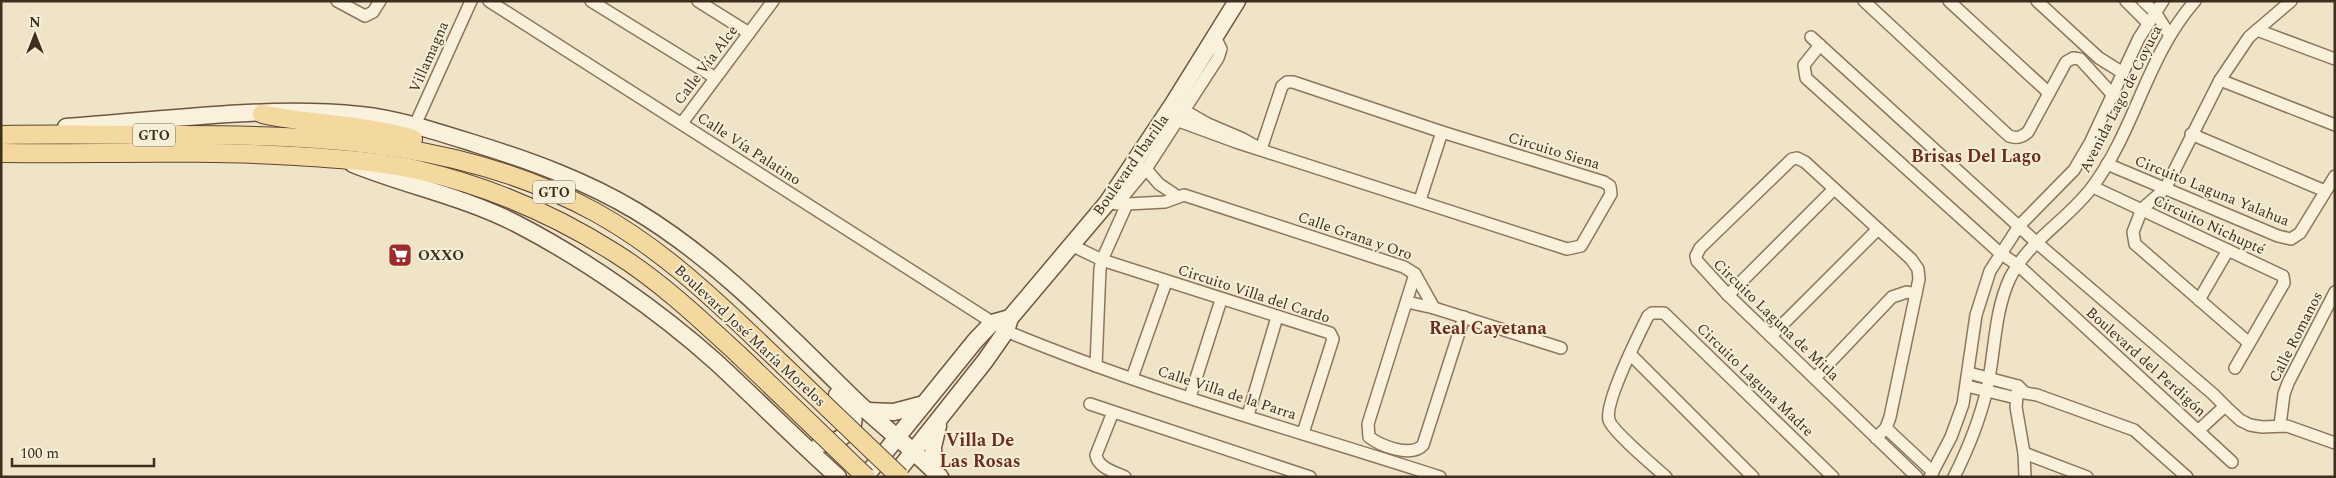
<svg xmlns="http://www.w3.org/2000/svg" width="2336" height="478" font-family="Spectral,serif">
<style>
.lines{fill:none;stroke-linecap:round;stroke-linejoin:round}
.street-casing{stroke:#8d765c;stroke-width:14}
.secondary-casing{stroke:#6f573f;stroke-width:19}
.primary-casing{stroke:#5b4430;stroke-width:20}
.street{stroke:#faf1dc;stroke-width:11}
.secondary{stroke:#faf1dc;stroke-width:16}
.primary{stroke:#f3d9a0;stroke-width:18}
.primary-bridge-casing{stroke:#5b4430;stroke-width:20;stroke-linecap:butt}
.primary-bridge{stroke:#f3d9a0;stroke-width:18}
.labels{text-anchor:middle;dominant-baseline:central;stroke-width:4;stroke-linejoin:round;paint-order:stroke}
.shield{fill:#f7eed8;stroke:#756857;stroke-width:1}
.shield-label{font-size:14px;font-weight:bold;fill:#3d2e20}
.street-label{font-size:15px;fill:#3d2e20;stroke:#f7eed8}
.poi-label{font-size:15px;font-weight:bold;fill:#3d2e20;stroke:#f7eed8;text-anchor:start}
.quarter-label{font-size:18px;font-weight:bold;fill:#6b2e1e;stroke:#f7eed8}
</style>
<rect width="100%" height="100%" fill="#f0e4c8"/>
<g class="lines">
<g class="street-casing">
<g id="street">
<path d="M337 1 365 16 373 12 380 1"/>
<path d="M489 1 1006 331C1147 390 1295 430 1440 477"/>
<path d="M591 1 714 77"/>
<path d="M698 1 749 33"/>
<path d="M1864 1 2009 136C2017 139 2022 137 2028 132L2066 62 2073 58 2080 59 2113 95"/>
<path d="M1949 1 2049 93"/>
<path d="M2037 1 2099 58 2123 73"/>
<path d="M2126 1 2148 23"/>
<path d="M2143 1 2155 12 2169 34"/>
<path d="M2257 30 2335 59"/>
<path d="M1811 37 2036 242 2213 394 2225 406 2199 430"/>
<path d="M1820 45 1804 65 1806 78 2000 253 2019 266 2232 462"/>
<path d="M2220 80 2335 125"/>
<path d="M1165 116 1236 142 1567 249 1581 246 1611 194 1610 186 1604 182 1442 132 1293 82H1287L1282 86 1261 149 1243 139 1208 124 1173 104"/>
<path d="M682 123 773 1"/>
<path d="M415 125 471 1"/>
<path d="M2191 134 2325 191"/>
<path d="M2107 164 2278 236 2291 239 2300 233 2335 176"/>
<path d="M1140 167 1146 169 1159 184 1177 196"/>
<path d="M2093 187 2283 276 2284 283 2235 368"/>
<path d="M1420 200 1442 132"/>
<path d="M1107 203 1127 204 1165 202 1184 195 1404 267 1415 274 1434 308 1561 348"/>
<path d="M1117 204 1146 169 1218 58 1221 49 1214 35"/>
<path d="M1071 245 1102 260 1330 333 1333 339 1303 433"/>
<path d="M1415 274 1368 424 1369 437C1381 446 1411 458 1423 445L1464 317"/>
<path d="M1728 295 1834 189"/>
<path d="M2199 300 2228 250"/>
<path d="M1407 302 1434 308"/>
<path d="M1771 336 1878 229"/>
<path d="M2249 343 2135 244 2133 232 2142 209 2165 189 2220 80 2249 37 2291 1"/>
<path d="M1630 354 1753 477"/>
<path d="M1096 366 1100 269 1102 260 1127 204"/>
<path d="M1969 373 2018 386 2025 393 2037 395 2134 430 2187 477"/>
<path d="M1132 378 1166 282"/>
<path d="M1815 378 1892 297 1907 292 1916 294"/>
<path d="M1967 386 2016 398"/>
<path d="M2018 386 2016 407 2024 453 2025 477"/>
<path d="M1190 397 1221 300"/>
<path d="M1090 404 1310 477"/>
<path d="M2225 406 2240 420 2250 425 2262 427 2287 426 2335 443"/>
<path d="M1113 412 1096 455C1098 468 1115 472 1125 477"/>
<path d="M1248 415 1277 317"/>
<path d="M2280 425 2284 394 2288 383 2335 292"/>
<path d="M1886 428 1933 472"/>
<path d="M1876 438 1886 428 1890 417 1919 279 1918 269 1911 259 1805 162 1797 158 1792 159 1700 248 1696 256 1697 261 1728 295 1917 477"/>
<path d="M2024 453 2087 477"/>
<path d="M1666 477C1655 467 1612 431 1609 420 1604 403 1639 334 1648 316L1652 313H1664L1833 477"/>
<path d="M1930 477 1951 437 1963 404 1976 315 1990 271 2019 226 2074 170 2090 143 2139 38 2163 1"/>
<path d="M1954 477C1968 449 1980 419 1987 389 1995 353 1994 312 2010 278 2029 240 2069 219 2093 186 2136 128 2146 57 2195 1"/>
</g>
</g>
<g class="secondary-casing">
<g id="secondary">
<path d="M66 127C160 121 265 105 360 115 399 119 438 132 476 144 531 161 586 181 636 211 719 261 786 333 855 400 882 426 913 449 940 477"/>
<path d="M353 164C407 186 465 197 517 224 585 259 659 311 716 362 757 400 796 439 838 477"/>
<path d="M867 411 894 412 924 404"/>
<path d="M820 444C836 444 862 430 851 410 848 405 842 400 837 395"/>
<path d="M934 471 933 447 938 426"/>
<path d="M865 477 975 341 992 323 1010 318"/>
<path d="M893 477 985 361 1006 331 1010 318 1107 203 1173 104 1237 1"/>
</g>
</g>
<g class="primary-casing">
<g id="primary">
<path d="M262 114C312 125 364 124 413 139"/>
<path d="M1 135C61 134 121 135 181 135 326 135 466 142 595 212 657 246 708 293 759 342"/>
<path d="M1 153C99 154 198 150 296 156 337 159 378 161 418 170 488 186 555 215 615 253 661 282 699 318 738 354"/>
</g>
</g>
<use href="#street" class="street"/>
<use href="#secondary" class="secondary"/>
<use href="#primary" class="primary"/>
<g class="primary-bridge-casing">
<g id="primary-bridge">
<path d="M759 342 900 477"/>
<path d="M738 354 866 477"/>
</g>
</g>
<use href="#primary-bridge" class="primary-bridge"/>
</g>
<defs>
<g id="supermarket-square" transform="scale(1.25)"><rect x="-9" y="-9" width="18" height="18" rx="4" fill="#9e2a2b" stroke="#f7eed8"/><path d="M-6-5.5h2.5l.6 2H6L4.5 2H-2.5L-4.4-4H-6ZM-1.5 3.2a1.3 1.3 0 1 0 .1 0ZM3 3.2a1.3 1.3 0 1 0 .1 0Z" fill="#fff"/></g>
</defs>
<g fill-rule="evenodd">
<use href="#supermarket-square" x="400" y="255"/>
</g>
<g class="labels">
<g class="shield">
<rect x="133" y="123.5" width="42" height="23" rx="4"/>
<rect x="533" y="180.5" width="42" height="23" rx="4"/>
</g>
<g class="shield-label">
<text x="154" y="135">GTO</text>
<text x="554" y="192">GTO</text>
</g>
<g class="street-label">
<text transform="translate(429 57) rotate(-66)">Villamagna</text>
<text transform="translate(706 65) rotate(-53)">Calle Vía Alce</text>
<text transform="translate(2121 99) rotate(-63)">Avenida Lago de Coyuca</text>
<text transform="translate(749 149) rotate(33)">Calle Vía Palatino</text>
<text transform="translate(1554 151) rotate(17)">Circuito Siena</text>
<text transform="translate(1131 165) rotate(-55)">Boulevard Ibarilla</text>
<text transform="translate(2212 191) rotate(22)">Circuito Laguna Yalahua</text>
<text transform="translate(2209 225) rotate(25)">Circuito Nichupté</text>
<text transform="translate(1355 236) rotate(19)">Calle Grana y Oro</text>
<text transform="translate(1254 294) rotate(18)">Circuito Villa del Cardo</text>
<text transform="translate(1776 320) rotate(44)">Circuito Laguna de Mitla</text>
<text transform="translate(750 336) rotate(43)">Boulevard José María Morelos</text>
<text transform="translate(2296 337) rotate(-63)">Calle Romanos</text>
<text transform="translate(2146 362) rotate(42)">Boulevard del Perdigón</text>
<text transform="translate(1755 380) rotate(44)">Circuito Laguna Madre</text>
<text transform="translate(1227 393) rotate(18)">Calle Villa de la Parra</text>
</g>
<g class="poi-label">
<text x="418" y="255">OXXO</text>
</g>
<g class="quarter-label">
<text x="1976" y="156">Brisas Del Lago</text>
<text x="1488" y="328">Real Cayetana</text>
<text x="980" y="440">Villa De<tspan x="980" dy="21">Las Rosas</tspan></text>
</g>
</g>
<rect width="2336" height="478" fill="none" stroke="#3d2e20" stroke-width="5"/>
<g transform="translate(35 35)" stroke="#f7eed8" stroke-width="4" paint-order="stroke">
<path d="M0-4L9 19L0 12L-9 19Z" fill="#3d2e20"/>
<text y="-8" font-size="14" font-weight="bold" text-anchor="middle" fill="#3d2e20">N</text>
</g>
<path d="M12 458v8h142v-8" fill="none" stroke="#3d2e20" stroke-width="2.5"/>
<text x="20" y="458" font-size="15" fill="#3d2e20" stroke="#f7eed8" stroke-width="4" paint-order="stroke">100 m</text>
</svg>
